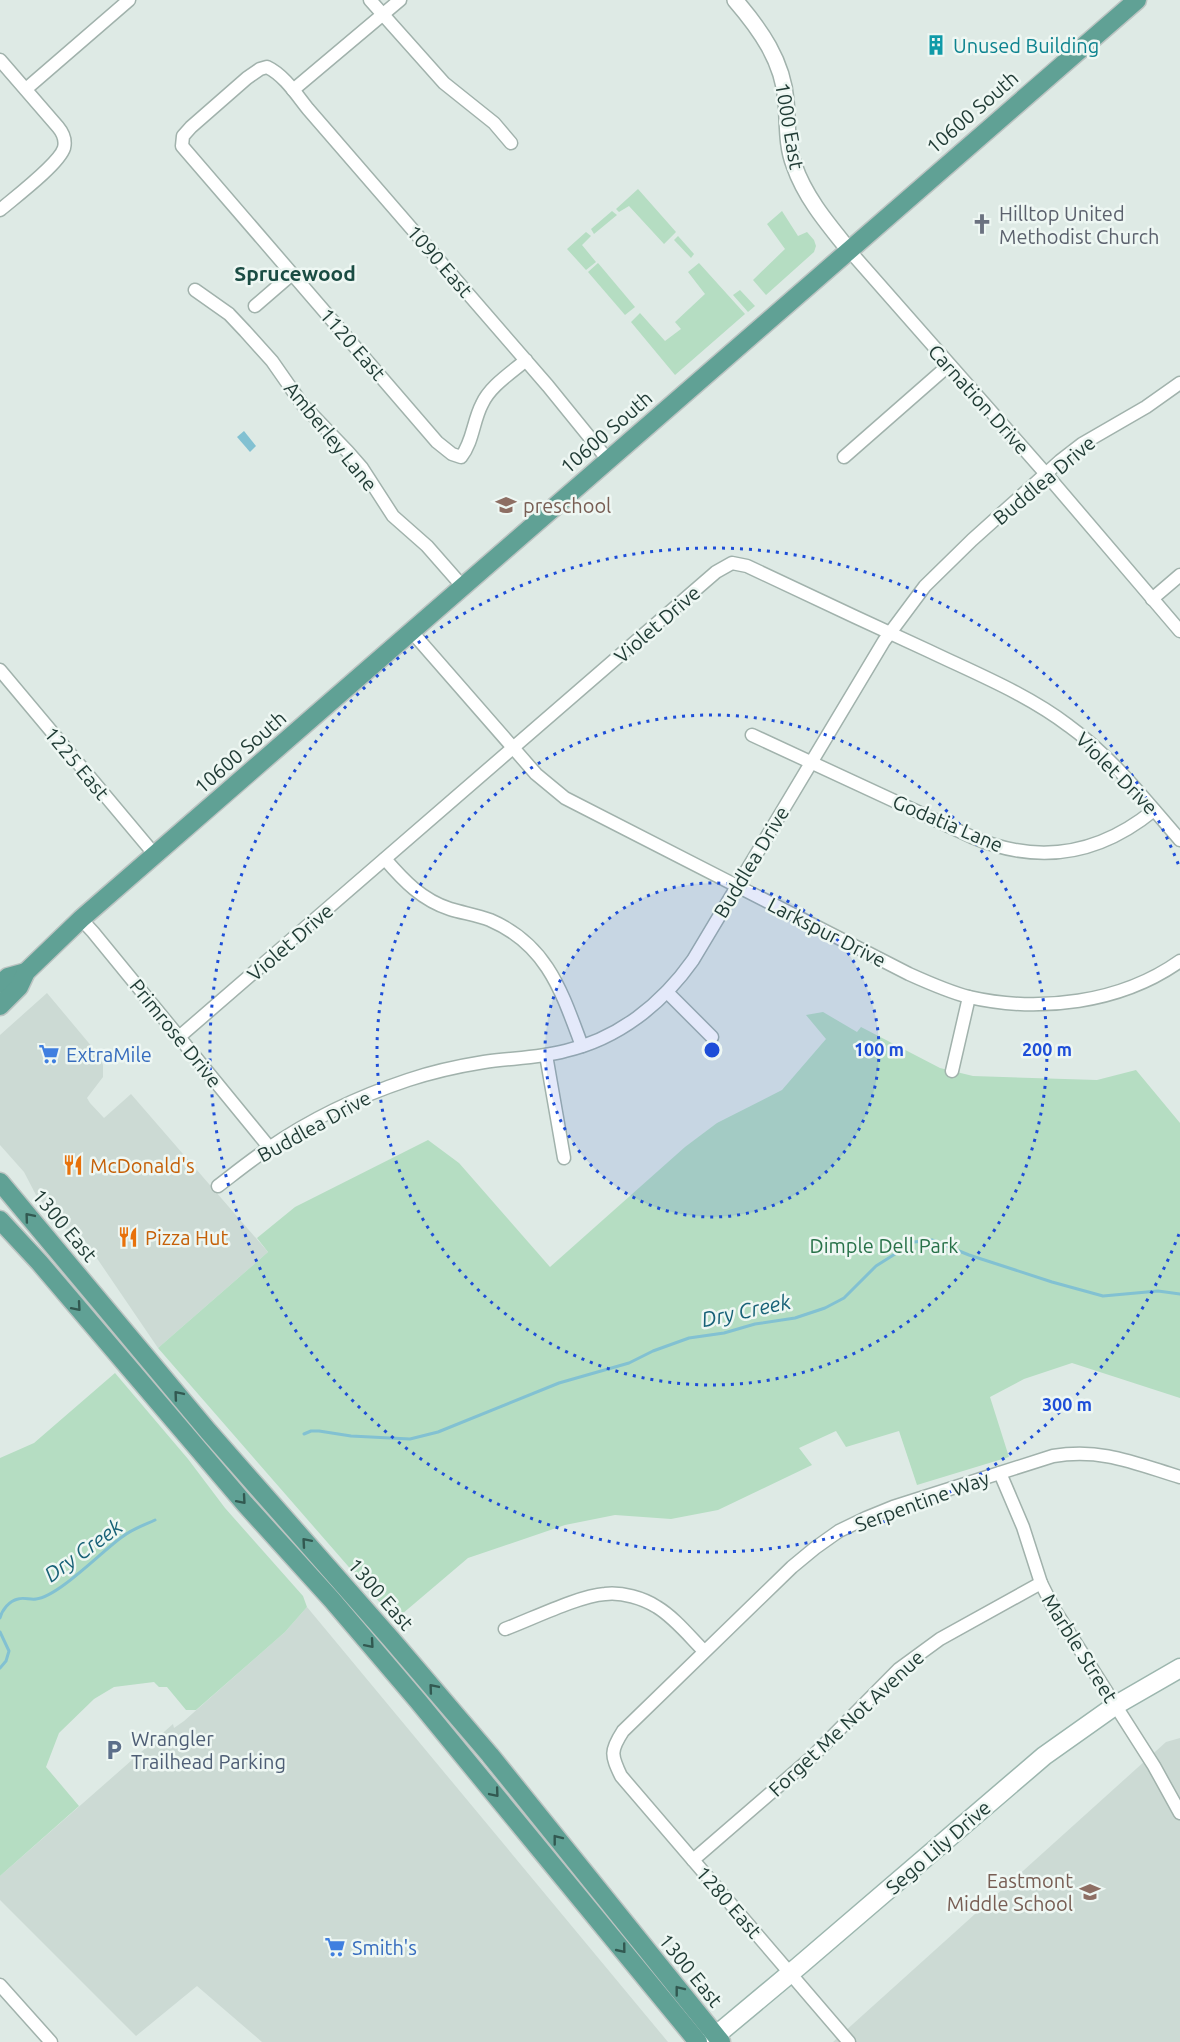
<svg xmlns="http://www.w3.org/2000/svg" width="1180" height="2042" font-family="Ubuntu,sans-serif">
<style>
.built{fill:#ccdad4}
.green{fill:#b5ddc2}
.water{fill:#82c1d2}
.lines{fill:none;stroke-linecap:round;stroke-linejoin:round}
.stream{stroke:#82c1d2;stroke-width:3}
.minor-casing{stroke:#a1b2ac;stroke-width:15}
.tertiary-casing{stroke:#a1b2ac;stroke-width:18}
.secondary-casing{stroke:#9cb6ae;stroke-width:21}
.primary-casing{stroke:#bcc4c2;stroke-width:21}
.minor{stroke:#fff;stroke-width:12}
.tertiary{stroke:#fff;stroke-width:15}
.secondary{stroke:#fff;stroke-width:18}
.primary{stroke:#60a195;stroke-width:18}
.oneway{stroke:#325951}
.ring{fill:none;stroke:#1d4ed8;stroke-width:3;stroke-dasharray:3 6}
.labels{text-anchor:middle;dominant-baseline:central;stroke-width:5;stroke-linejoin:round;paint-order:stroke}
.culture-label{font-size:20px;fill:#0d838f;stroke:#eef7f3;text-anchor:start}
.street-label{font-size:20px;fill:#1f3a34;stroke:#eef7f3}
.worship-label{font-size:20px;fill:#5b616d;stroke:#eef7f3;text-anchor:start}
.education-label{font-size:20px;fill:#785e54;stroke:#eef7f3;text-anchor:start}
.shop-label{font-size:20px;fill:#366cbe;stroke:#eef7f3;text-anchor:start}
.food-label{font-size:20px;fill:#c56008;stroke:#eef7f3;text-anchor:start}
.park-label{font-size:20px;fill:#287249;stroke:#eef7f3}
.service-label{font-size:20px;fill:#4e5e75;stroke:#eef7f3;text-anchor:start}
.neighbourhood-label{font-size:21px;font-weight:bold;fill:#1a4c43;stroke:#eef7f3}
.water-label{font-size:21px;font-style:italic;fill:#176177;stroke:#eef7f3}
.centre{fill:#1d4ed8;stroke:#eef7f3;stroke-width:3}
.ring-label{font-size:18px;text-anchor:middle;font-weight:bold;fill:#1d4ed8;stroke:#eef7f3;stroke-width:5;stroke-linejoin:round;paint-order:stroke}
</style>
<rect width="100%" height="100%" fill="#deeae5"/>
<g class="built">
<path d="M47 993 98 1054 103 1065V1077L87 1098 90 1103 104 1118 131 1094 268 1252 158 1348 77 1229H66L36 1195 24 1172 0 1145V1035Z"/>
<path d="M307 1607 668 2042H262L197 1986 136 2036 0 1900V1876L173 1724 174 1728 184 1721 285 1632Z"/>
<path d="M1180 1738V2042H833L1166 1742Z"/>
</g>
<g class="green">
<path d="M638 189 676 232 664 244 629 206 619 212 616 209Z"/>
<path d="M612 211 617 215 594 234 591 229Z"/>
<path d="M782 211 798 236 807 232 814 240 816 246 814 252 766 295 753 280 785 249 767 224Z"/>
<path d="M586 232 591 236 582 245 596 262 586 270 567 249Z"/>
<path d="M678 236 694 254 691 258 674 240Z"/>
<path d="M598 263 635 307 625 315 588 272Z"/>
<path d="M699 263 745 314 675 375 631 322 640 313 665 341 681 329 675 322 705 294 688 272Z"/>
<path d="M740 290 755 306 748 312 733 295Z"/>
<path d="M823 1012 857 1032 861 1027 940 1068 973 1076 1097 1080 1136 1070 1180 1123V1398L1072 1363 1024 1379 990 1397 1009 1457 917 1485 899 1431 846 1447 836 1431 799 1448 812 1465 718 1510 671 1519 615 1515 565 1525 468 1558 395 1620 158 1348 268 1252 257 1238 295 1207 428 1140 459 1163 550 1267 685 1147 717 1123 782 1090 826 1039 806 1015Z"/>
<path d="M115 1373 188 1459 225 1508 303 1596 307 1607 285 1632 196 1710H186L167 1687H159L154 1682 114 1687 94 1699 59 1733 46 1767 79 1806 0 1876V1458L34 1443Z"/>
</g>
<path class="water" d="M244 431 256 446 250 452 237 437Z"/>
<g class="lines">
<g class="stream">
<path d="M304 1434 311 1431H319L351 1436 410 1439 438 1432 559 1383 629 1363 653 1351 689 1338 724 1333 755 1324 795 1318 825 1308 844 1298 876 1266 914 1242 932 1240 969 1255 1052 1282 1103 1296 1158 1291 1180 1294"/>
<path d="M0 1618C2 1610 9 1601 18 1599 24 1597 30 1600 36 1599 58 1597 102 1551 122 1537 132 1529 144 1525 155 1520"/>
<path d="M0 1632 9 1651 6 1661 0 1668"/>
</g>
<g class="minor-casing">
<g id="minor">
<path d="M370 0 444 83 494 123 511 143"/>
<path d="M0 60 58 127C63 133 66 140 64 148 59 164 14 198 0 210"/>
<path d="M26 89 129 0"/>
<path d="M293 90 400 0"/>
<path d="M848 249 1046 474 1180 631"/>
<path d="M195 290 229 314 245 331 272 361 302 404 348 452 362 468 393 516 427 546 463 587"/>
<path d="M255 306 292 274"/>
<path d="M526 360C511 373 490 386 482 404 473 421 473 442 461 457L452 454 437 442 188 153 182 146 183 136 191 127 247 78 260 69 267 67C284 75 296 94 308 109L548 386 608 460"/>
<path d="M844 457 949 365"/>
<path d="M1152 599 1180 575"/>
<path d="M412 632 536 774 565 798 909 974C929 983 949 992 969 997 1039 1013 1121 1003 1180 961"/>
<path d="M0 670 155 855"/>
<path d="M752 735 972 837C1038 865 1099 855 1154 810"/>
<path d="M385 859C404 881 422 900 450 909 463 913 477 915 490 920 548 945 562 993 582 1046"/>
<path d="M81 919 93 932 269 1147"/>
<path d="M667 992 712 1037"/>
<path d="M179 1037 716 572 732 563 747 566C808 595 868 623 929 651 977 674 1027 694 1069 726 1112 757 1145 800 1180 840"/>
<path d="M546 1055 564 1158"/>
<path d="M952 1071 969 997"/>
<path d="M218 1186C235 1173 251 1160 269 1148 311 1119 360 1096 408 1080 432 1072 459 1066 484 1062 511 1058 539 1058 565 1051 618 1039 662 1004 693 960L884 641 925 586 972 540 1060 461 1082 444 1146 407 1180 383"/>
<path d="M1000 1473 1023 1527 1041 1583 1054 1609 1154 1766 1180 1813"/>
<path d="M505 1629C532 1619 578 1596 605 1594 622 1592 643 1598 657 1607 675 1618 690 1637 704 1651"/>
<path d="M693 1860 811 1758 899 1669 940 1639 1041 1583"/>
<path d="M0 1985 51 2042"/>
<path d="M849 2042 621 1776C611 1755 610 1751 623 1731L792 1567 815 1548 839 1531 866 1518 893 1507 1053 1456C1102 1448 1134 1463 1180 1477"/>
</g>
</g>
<g class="tertiary-casing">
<path id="tertiary" d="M735 0C760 29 783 61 786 101 788 122 786 145 794 165 805 197 827 223 848 249"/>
</g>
<g class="secondary-casing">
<path id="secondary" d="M708 2042 799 1966 1044 1756 1116 1705 1180 1668"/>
</g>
<g class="primary-casing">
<g id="primary">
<path d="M0 984 8 977 26 972"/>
<path d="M0 1006 19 987 26 972 81 919 1137 0"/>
<path d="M0 1182 208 1431 391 1639 490 1755 721 2042"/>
<path d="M0 1220 39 1262 245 1504 332 1600 418 1701 698 2042"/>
</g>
</g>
<use href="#minor" class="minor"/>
<use href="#tertiary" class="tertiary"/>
<use href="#secondary" class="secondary"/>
<use href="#primary" class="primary"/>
</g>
<defs><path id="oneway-chevron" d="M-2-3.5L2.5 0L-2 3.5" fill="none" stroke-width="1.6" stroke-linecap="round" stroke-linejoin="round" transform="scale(1.5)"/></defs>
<g class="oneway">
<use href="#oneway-chevron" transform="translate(29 1217) rotate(-130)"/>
<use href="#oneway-chevron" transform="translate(77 1307) rotate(49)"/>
<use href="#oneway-chevron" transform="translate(178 1395) rotate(-130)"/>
<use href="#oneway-chevron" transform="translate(242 1500) rotate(49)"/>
<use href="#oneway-chevron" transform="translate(306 1542) rotate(-131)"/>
<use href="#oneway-chevron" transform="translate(370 1644) rotate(49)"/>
<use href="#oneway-chevron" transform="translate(433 1688) rotate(-130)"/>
<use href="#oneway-chevron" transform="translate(495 1793) rotate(50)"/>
<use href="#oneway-chevron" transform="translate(557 1839) rotate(-128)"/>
<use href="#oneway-chevron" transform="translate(622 1949) rotate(51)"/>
<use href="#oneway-chevron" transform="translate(679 1990) rotate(-128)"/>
</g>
<circle cx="712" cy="1050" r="167" fill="#1d4ed8" fill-opacity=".12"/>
<g class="ring">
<circle cx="712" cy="1050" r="167"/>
<circle cx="712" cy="1050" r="335"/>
<path d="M1179 1234A502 502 0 1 1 1179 866"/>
</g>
<defs>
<g id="building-bare" transform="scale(1.62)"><path d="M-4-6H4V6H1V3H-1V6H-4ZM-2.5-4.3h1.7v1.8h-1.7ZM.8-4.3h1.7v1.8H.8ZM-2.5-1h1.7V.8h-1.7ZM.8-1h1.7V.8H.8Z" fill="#0f9aa8" stroke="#eef7f3" stroke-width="2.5" paint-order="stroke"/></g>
<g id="church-bare" transform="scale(1.62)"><path d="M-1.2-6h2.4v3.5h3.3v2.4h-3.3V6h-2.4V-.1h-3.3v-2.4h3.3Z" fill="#6b7280" stroke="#eef7f3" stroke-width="2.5" paint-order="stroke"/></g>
<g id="school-bare" transform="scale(1.62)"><path d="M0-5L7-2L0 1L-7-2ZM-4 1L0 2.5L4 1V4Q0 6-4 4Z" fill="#8d6e63" stroke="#eef7f3" stroke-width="2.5" paint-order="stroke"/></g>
<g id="supermarket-bare" transform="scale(1.62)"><path d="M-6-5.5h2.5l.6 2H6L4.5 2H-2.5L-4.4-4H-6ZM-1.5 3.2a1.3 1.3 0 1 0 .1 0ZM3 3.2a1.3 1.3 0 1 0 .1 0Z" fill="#3f7fe0" stroke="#eef7f3" stroke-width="2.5" paint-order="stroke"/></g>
<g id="restaurant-bare" transform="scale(1.62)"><path d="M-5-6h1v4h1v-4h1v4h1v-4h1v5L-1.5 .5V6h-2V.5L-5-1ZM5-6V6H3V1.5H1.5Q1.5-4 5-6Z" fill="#e8710a" stroke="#eef7f3" stroke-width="2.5" paint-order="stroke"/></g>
<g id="parking-bare" transform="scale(1.62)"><path d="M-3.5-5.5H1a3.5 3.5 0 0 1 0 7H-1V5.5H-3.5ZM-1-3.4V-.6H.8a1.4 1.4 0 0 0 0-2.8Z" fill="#5c6f8a" stroke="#eef7f3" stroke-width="2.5" paint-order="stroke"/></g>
</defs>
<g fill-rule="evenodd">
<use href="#building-bare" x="936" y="45"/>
<use href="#church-bare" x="982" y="224"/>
<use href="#school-bare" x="506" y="505"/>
<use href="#supermarket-bare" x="49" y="1054"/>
<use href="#restaurant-bare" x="73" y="1165"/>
<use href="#restaurant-bare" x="128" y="1237"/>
<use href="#parking-bare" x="114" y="1750"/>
<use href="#school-bare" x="1090" y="1892"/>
<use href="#supermarket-bare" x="335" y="1947"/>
</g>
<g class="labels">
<g class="culture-label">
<text x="953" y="45">Unused Building</text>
</g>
<g class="street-label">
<text transform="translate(972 112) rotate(-41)">10600 South</text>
<text transform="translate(790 126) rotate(80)">1000 East</text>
<text transform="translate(440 261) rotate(49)">1090 East</text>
<text transform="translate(353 344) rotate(49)">1120 East</text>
<text transform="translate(979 399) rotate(48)">Carnation Drive</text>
<text transform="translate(606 432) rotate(-41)">10600 South</text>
<text transform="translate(331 436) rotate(51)">Amberley Lane</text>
<text transform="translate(1044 480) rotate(-40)">Buddlea Drive</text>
<text transform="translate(657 624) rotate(-41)">Violet Drive</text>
<text transform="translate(240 752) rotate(-41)">10600 South</text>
<text transform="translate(77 763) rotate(50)">1225 East</text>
<text transform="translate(1117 773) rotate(45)">Violet Drive</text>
<text transform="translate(948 823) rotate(23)">Godatia Lane</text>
<text transform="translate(751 862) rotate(-59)">Buddlea Drive</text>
<text transform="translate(827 932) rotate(27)">Larkspur Drive</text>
<text transform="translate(290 942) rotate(-41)">Violet Drive</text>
<text transform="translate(176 1033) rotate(51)">Primrose Drive</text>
<text transform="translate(314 1126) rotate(-29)">Buddlea Drive</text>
<text transform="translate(65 1225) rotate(50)">1300 East</text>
<text transform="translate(922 1501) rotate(-20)">Serpentine Way</text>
<text transform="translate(381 1594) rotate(49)">1300 East</text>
<text transform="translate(1080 1648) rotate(58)">Marble Street</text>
<text transform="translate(846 1723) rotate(-43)">Forget Me Not Avenue</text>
<text transform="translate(938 1847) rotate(-41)">Sego Lily Drive</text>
<text transform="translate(729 1902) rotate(49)">1280 East</text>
<text transform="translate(691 1970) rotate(51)">1300 East</text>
</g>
<g class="worship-label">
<text x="999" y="213">Hilltop United<tspan x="999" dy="23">Methodist Church</tspan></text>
</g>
<g class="education-label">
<text x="523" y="505">preschool</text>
<text x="1073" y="1880" text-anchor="end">Eastmont<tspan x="1073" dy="23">Middle School</tspan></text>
</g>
<g class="shop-label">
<text x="66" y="1054">ExtraMile</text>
<text x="352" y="1947">Smith's</text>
</g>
<g class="food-label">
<text x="90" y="1165">McDonald's</text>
<text x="145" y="1237">Pizza Hut</text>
</g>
<g class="park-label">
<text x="884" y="1245">Dimple Dell Park</text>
</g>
<g class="service-label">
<text x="131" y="1738">Wrangler<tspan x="131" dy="23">Trailhead Parking</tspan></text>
</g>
<g class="neighbourhood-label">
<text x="295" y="273">Sprucewood</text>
</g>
<g class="water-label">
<text transform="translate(746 1310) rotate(-12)">Dry Creek</text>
<text transform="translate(83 1550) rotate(-36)">Dry Creek</text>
</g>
</g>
<circle cx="712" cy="1050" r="9" class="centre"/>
<g class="ring-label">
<text x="879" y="1056">100 m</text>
<text x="1047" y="1056">200 m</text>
<text x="1067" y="1411">300 m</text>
</g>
</svg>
